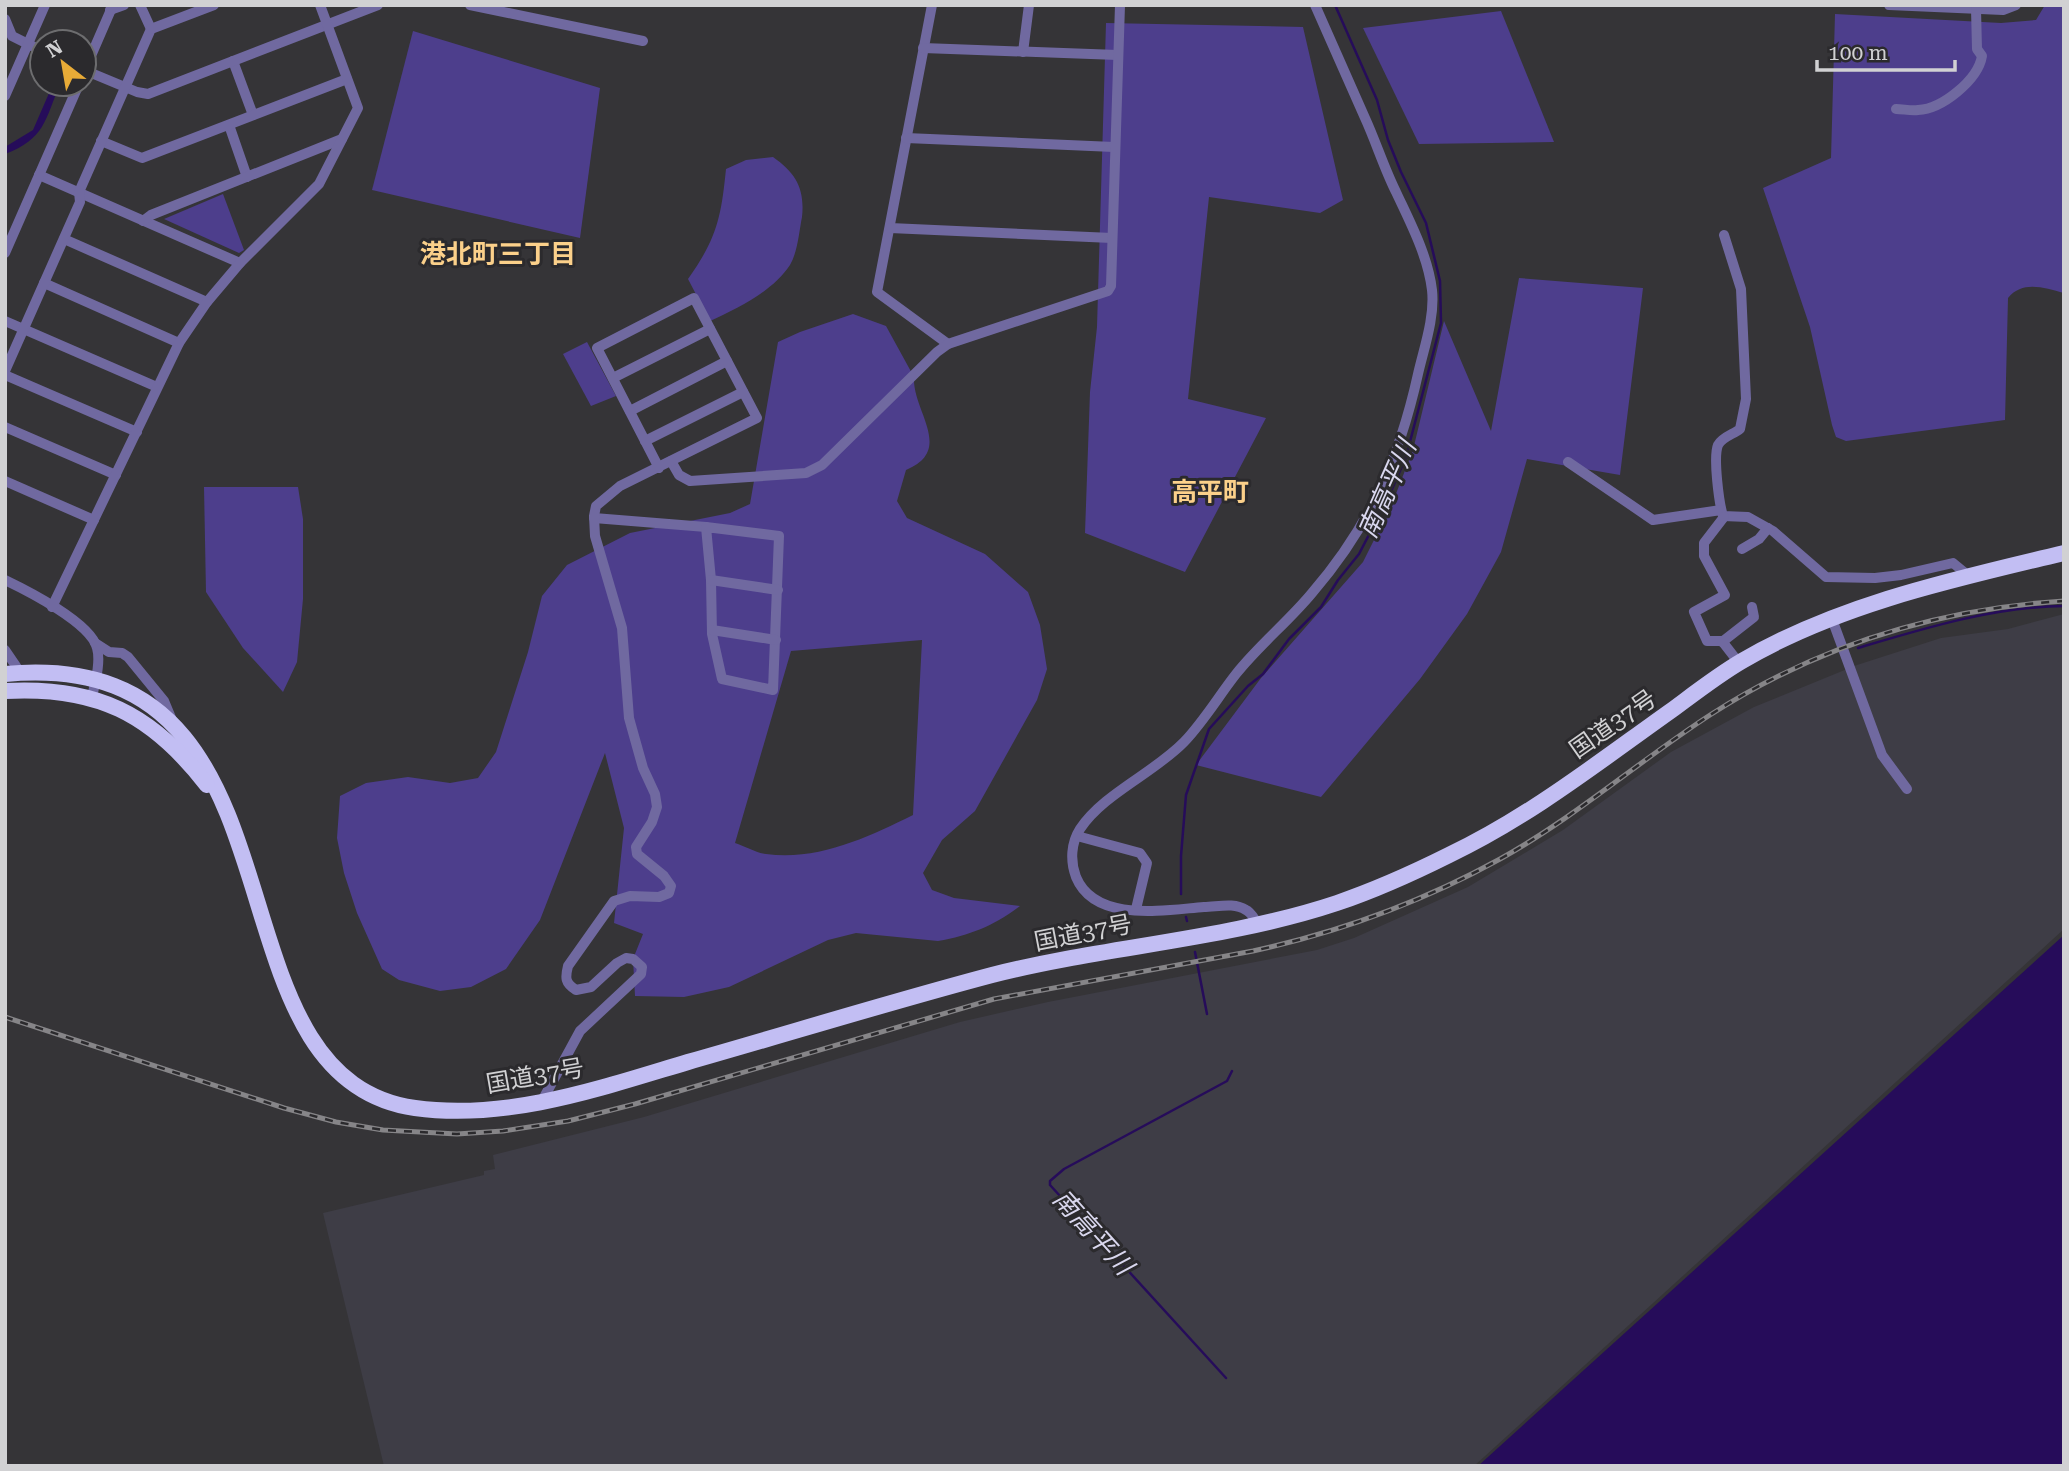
<svg xmlns="http://www.w3.org/2000/svg" width="2069" height="1471" font-family="'Roboto Serif','Noto Sans JP',serif">
<style>
.built{fill:#3e3d46}
.green{fill:#4d3e8c;fill-rule:evenodd}
.water{fill:#260c5a}
.lines{fill:none;stroke-linecap:round;stroke-linejoin:round}
.stream{stroke:#260c5a;stroke-width:2.5}
.minor{stroke:#7069a0;stroke-width:10}
.highway{stroke:#c2bef3;stroke-width:16}
.rail-casing{stroke:#868588;stroke-width:5}
.rail{stroke:#2b2a2d;stroke-width:2.5;stroke-dasharray:8;stroke-linecap:butt}
.labels{text-anchor:middle;dominant-baseline:central;stroke-width:6;stroke-linejoin:round;paint-order:stroke}
.street-label{font-size:24px;fill:#d1d1d3;stroke:#2b2a2d}
.neighbourhood-label{font-size:26px;font-weight:bold;fill:#fbd08a;stroke:#2b2a2d}
.water-label{font-size:26px;font-style:italic;fill:#d9d7ee;stroke:#2b2a2d}
</style>
<rect width="100%" height="100%" fill="#353437"/>
<path class="built" d="M2064 614V929L1474 1466H384L323 1213 484 1175V1171L495 1169 493 1155 644 1117 960 1022 1048 1002 1317 950 1354 938 1468 887 1563 830 1671 752 1754 707 1857 665 1941 638 2008 629Z"/>
<g class="green">
<path d="M2045 5H2064V293C2044 288 2023 280 2008 298L2005 420 1846 441 1836 437 1832 425 1810 327 1763 188 1831 158 1835 14 2001 23 2036 20Z"/>
<path d="M1501 11 1554 142 1419 144 1363 28Z"/>
<path d="M1106 23 1303 27 1343 200 1320 213 1209 197 1188 399 1266 418 1185 572 1085 533 1090 392 1097 327Z"/>
<path d="M413 31 600 88 580 238 372 190Z"/>
<path d="M773 157C796 173 805 189 802 217 799 232 798 251 790 265 772 292 738 308 710 321L688 279C717 238 721 218 726 169L746 160Z"/>
<path d="M223 194 244 250 239 253 164 219Z"/>
<path d="M1519 278 1643 288 1620 475 1527 459 1501 552 1467 614 1420 679 1321 797 1196 765 1261 678 1363 562 1392 504 1413 450 1444 321 1491 431Z"/>
<path d="M853 314 886 326 914 377C912 411 955 450 906 470L897 501 907 518 985 554 1028 592 1040 625 1047 669 1037 700 975 811 942 840 923 873 932 890 954 898 1020 906C993 926 971 935 938 941L856 933 828 940 729 987 684 997 635 996 633 959 643 934 614 923 624 828 605 753 540 920 506 969 471 987 440 991 399 980 382 969 357 913 344 873 337 838 340 796 366 783 408 777 450 783 478 778 496 752 528 652 542 596 567 565 630 533 730 513 750 504 778 342 800 332ZM922 640 913 815C868 837 819 861 766 854 756 853 745 846 735 843L791 651Z"/>
<path d="M587 342 616 396 591 406 563 354Z"/>
<path d="M204 487H298L303 519V599L297 662 283 692 243 648 206 592Z"/>
</g>
<g class="water">
<path d="M53 84H60C45 120 45 139 5 154V147L33 130Z"/>
<path d="M2064 935V1466H1478Z"/>
</g>
<g class="lines">
<g class="stream">
<path d="M1858 648C1925 628 1993 607 2064 606"/>
<path d="M1181 894V856L1186 795 1209 729 1248 686 1263 674 1289 639 1321 607 1338 580 1359 554 1389 496 1406 457 1441 323 1440 281 1426 223 1401 172 1388 140 1377 100 1335 5"/>
<path d="M1186 917 1187 921"/>
<path d="M1195 952 1207 1014"/>
<path d="M1226 1378 1050 1185V1181L1064 1169 1227 1081 1232 1071"/>
</g>
<g class="minor">
<path d="M140 5 151 29"/>
<path d="M470 5 643 41"/>
<path d="M932 5 877 292 948 344"/>
<path d="M1889 5 2003 10 2016 5"/>
<path d="M110 10 124 5"/>
<path d="M5 19 12 36 42 51"/>
<path d="M923 48 1118 55"/>
<path d="M1023 52 1029 5"/>
<path d="M233 61 253 115"/>
<path d="M84 70 137 92 148 94 378 5"/>
<path d="M84 72 113 5"/>
<path d="M5 96 45 5"/>
<path d="M1896 109C1903 109 1911 111 1918 110 1942 109 1978 80 1982 56L1977 49 1976 9"/>
<path d="M229 125 247 177"/>
<path d="M906 138 1114 147"/>
<path d="M101 141 142 158 347 79"/>
<path d="M39 175 240 263"/>
<path d="M143 221 151 215 342 139"/>
<path d="M890 228 1112 238"/>
<path d="M1724 235 1741 289 1746 399 1740 429C1734 434 1722 437 1718 445 1713 457 1719 503 1723 516L1748 517 1773 531 1826 577 1875 578 1901 575 1953 563 1970 577"/>
<path d="M64 239 207 302"/>
<path d="M5 253 79 84"/>
<path d="M44 283 179 343"/>
<path d="M5 321 157 387"/>
<path d="M5 371 80 202 79 192 151 29 214 5"/>
<path d="M5 375 137 432"/>
<path d="M613 378 710 329"/>
<path d="M630 411 727 361"/>
<path d="M5 427 116 475"/>
<path d="M645 441 743 392"/>
<path d="M671 461 679 475 690 481 806 473 822 465 937 352 948 344 1108 291 1111 286 1120 5"/>
<path d="M1568 462 1653 520 1721 510"/>
<path d="M5 481 94 520"/>
<path d="M1724 517 1704 543V556L1725 595 1694 612 1707 641H1722L1739 663"/>
<path d="M594 518 706 527"/>
<path d="M706 527 779 536 773 690 722 679 712 634 711 580Z"/>
<path d="M1742 549 1759 539 1768 528"/>
<path d="M5 580C28 591 91 623 97 648 101 662 95 683 92 697"/>
<path d="M711 580 778 590"/>
<path d="M52 607 179 343 207 302 240 263 319 184 358 108 320 5"/>
<path d="M1832 619 1882 755 1907 789"/>
<path d="M712 630 776 640"/>
<path d="M1722 642 1754 617 1752 607"/>
<path d="M95 643 109 652 122 653 128 657 164 701 174 725"/>
<path d="M5 650 20 672"/>
<path d="M1077 836 1140 853 1147 863 1136 909"/>
<path d="M1258 924C1255 920 1251 912 1246 910 1234 902 1217 907 1204 907 1164 910 1095 923 1076 877 1070 861 1071 843 1080 829 1103 794 1154 773 1184 742 1204 721 1218 697 1236 674 1259 645 1288 622 1312 593 1369 527 1399 460 1418 374 1424 348 1435 317 1432 290 1428 256 1410 222 1396 192 1384 168 1376 142 1365 118 1348 80 1332 43 1315 5"/>
<path d="M542 1101 580 1031 641 974 642 967 633 959 626 958 617 963 591 987 576 990C565 983 565 978 568 966L614 901 630 896 659 897 669 893 671 886 664 876 637 854 636 847 652 822 657 807 655 794 643 768 629 718 622 628 595 536 594 516 596 506 620 486 757 418 694 298 597 348 659 468"/>
</g>
<g class="highway">
<path d="M5 674C325 644 193 1076 415 1108 507 1121 601 1088 688 1062 790 1033 890 1002 992 975 1106 946 1226 940 1337 903 1375 890 1413 873 1449 855 1529 817 1600 761 1672 710 1695 693 1718 675 1742 661 1839 604 1955 579 2064 553"/>
<path d="M5 691C96 686 151 713 207 785"/>
</g>
<g class="rail-casing">
<path id="rail" d="M5 1017 284 1108 336 1122 383 1130 457 1134 503 1131 568 1121 635 1104 994 999 1253 951C1340 932 1422 902 1500 859 1574 818 1639 761 1710 715 1817 646 1936 609 2064 601"/>
</g>
<use href="#rail" class="rail"/>
</g>
<g class="labels">
<g class="street-label">
<text transform="translate(1613 724) rotate(-35)">国道37号</text>
<text transform="translate(1083 933) rotate(-11)">国道37号</text>
<text transform="translate(535 1076) rotate(-10)">国道37号</text>
</g>
<g class="neighbourhood-label">
<text x="498" y="254">港北町三丁目</text>
<text x="1210" y="492">高平町</text>
</g>
<g class="water-label">
<text transform="translate(1387 489) rotate(-66)">南高平川</text>
<text transform="translate(1093 1232) rotate(48)">南高平川</text>
</g>
</g>
<rect width="2069" height="1471" fill="none" stroke="#d1d1d3" stroke-width="14"/>
<g transform="translate(63 63) rotate(329)"><circle r="33" fill="#2b2a2d" stroke="#6d6d6f" stroke-width="2"/>
<path d="M0-5L12 26L0 18L-12 26Z" fill="#e8ab37"/>
<text y="-10" font-size="19" font-weight="bold" text-anchor="middle" fill="#d1d1d3">N</text>
</g>
<path d="M1817 60v10h138v-10" fill="none" stroke="#d1d1d3" stroke-width="3.5"/>
<text x="1828" y="60" font-size="21" fill="#d1d1d3" stroke="#2b2a2d" stroke-width="5" paint-order="stroke">100 m</text>
</svg>
